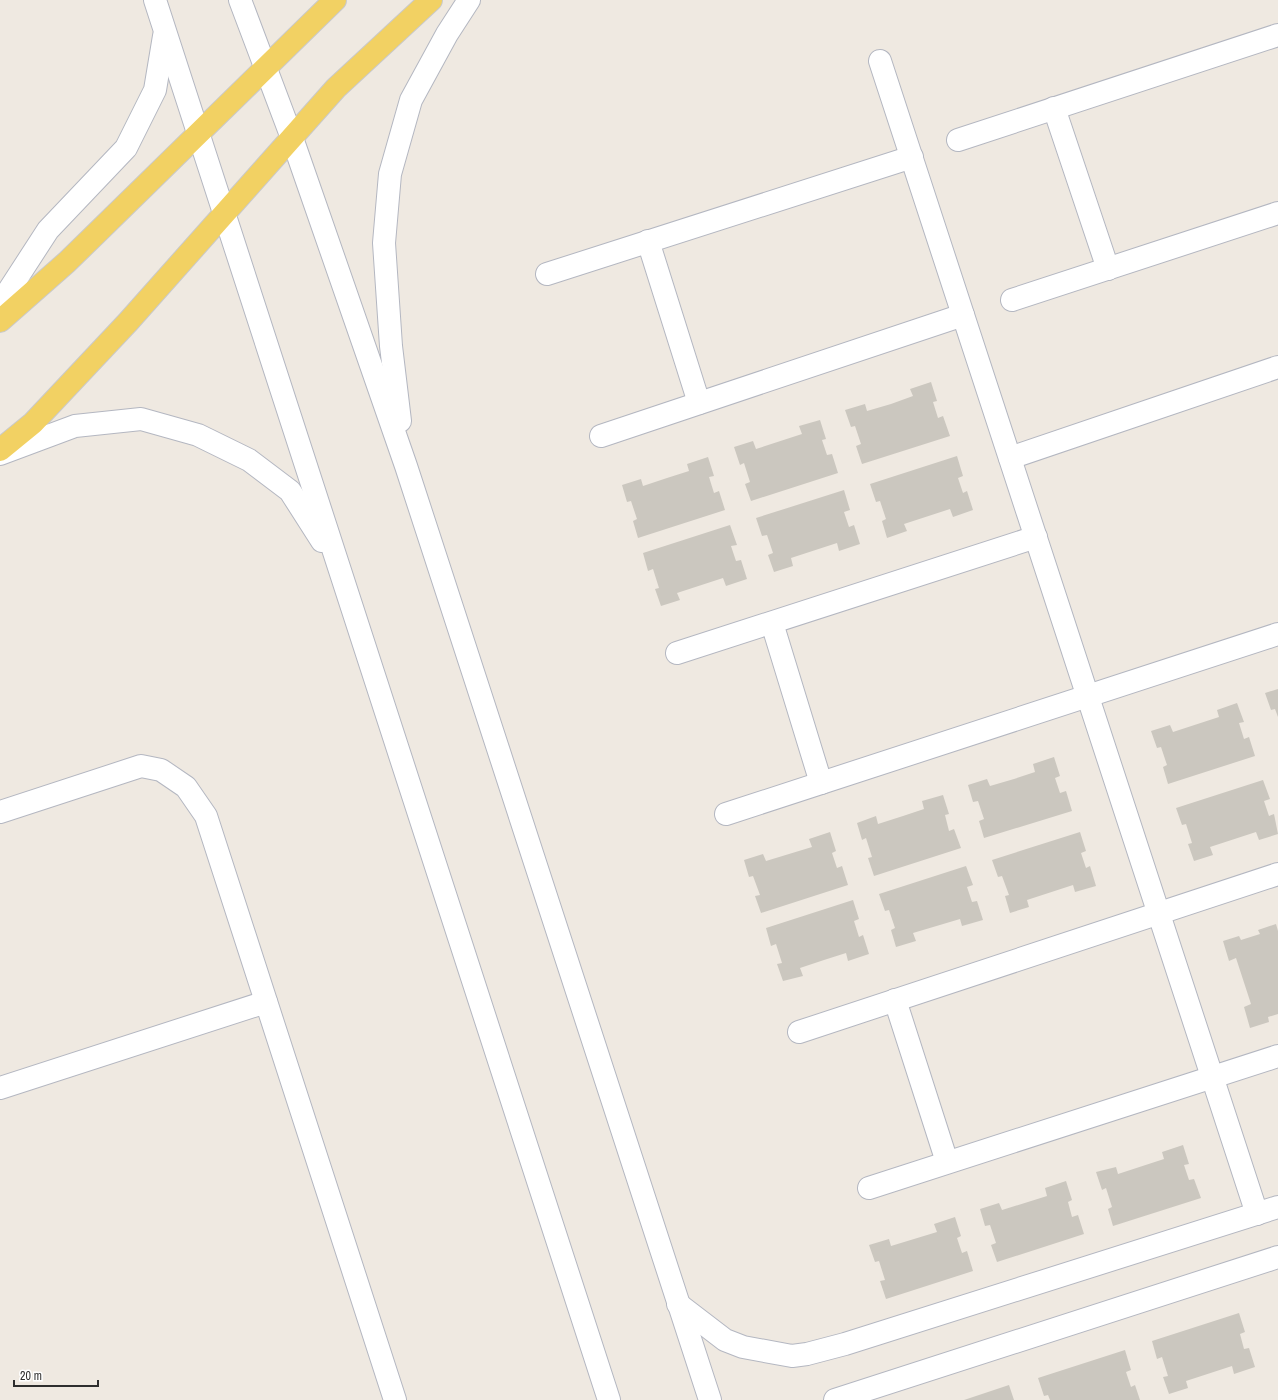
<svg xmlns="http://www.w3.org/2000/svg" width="1278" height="1400" font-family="'Archivo Narrow',sans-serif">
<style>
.building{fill:#cbc7bf}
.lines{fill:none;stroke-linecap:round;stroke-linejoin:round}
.street-casing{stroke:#b4b7c1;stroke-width:24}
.secondary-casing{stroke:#b4b7c1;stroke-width:24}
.primary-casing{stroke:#c9c9c9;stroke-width:24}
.street{stroke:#fff;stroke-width:22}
.secondary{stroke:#fff;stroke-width:22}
.primary{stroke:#f2d163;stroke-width:22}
</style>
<rect width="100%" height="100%" fill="#efe9e1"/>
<g class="building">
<path d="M931 382 937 401 933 402 938 418 943 416 950 436 862 464 856 446 861 444 855 426 851 427 845 410 865 404 867 411 891 404 913 396 910 389Z"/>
<path d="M820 420 826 439 822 440 827 455 832 454 838 473 751 501 745 484 750 482 744 463 740 465 734 447 753 441 756 449 802 434 799 426Z"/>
<path d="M957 456 963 476 958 478 963 493 967 491 973 510 953 517 950 509 904 524 907 531 887 538 882 521 886 519 880 501 876 502 870 484Z"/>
<path d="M708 457 714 476 709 477 714 493 719 491 725 510 638 538 633 521 637 519 631 501 627 502 622 485 641 479 643 486 667 478 689 471 687 464Z"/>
<path d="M844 490 850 510 844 512 849 527 854 525 860 544 839 551 837 543 791 558 793 566 774 572 768 555 773 553 767 535 762 536 756 518Z"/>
<path d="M730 525 737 545 731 546 736 561 741 560 747 579 726 586 723 578 677 593 680 600 661 606 655 589 659 588 653 569 648 571 643 553Z"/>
<path d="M1278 689V717L1275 709 1271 710 1265 693Z"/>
<path d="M1237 703 1244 722 1239 723 1244 739 1249 737 1255 756 1168 784 1163 767 1167 765 1161 747 1157 748 1151 731 1170 725 1173 732 1219 717 1217 710Z"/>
<path d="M1054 757 1060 776 1055 778 1060 793 1066 791 1072 811 984 838 979 821 984 819 978 801 973 802 968 785 987 779 990 786 1014 779 1035 772 1033 764Z"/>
<path d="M1263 780 1270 799 1264 801 1269 816 1274 814 1278 834 1259 840 1256 832 1210 847 1213 855 1194 861 1188 844 1192 843 1186 824 1182 825 1176 808Z"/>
<path d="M943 795 949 814 945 815 949 831 954 829 961 848 874 876 868 858 872 857 866 838 862 840 857 823 876 816 878 824 903 816 924 809 922 801Z"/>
<path d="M830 832 836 851 832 853 837 868 842 866 848 885 761 913 755 896 760 895 753 876 749 877 744 860 763 854 766 861 812 847 809 839Z"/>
<path d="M1080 832 1086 851 1081 853 1086 868 1090 866 1096 886 1075 892 1073 885 1027 900 1029 907 1010 913 1005 896 1009 895 1002 876 998 877 992 860Z"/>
<path d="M966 866 973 885 967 887 972 902 977 901 983 920 962 926 960 919 913 933 916 941 896 947 891 930 895 928 889 910 885 911 879 894Z"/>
<path d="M853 900 859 919 854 921 859 937 863 935 869 954 848 961 846 953 824 960 800 968 803 976 783 981 777 964 782 963 776 944 771 946 766 928Z"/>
<path d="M1276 924 1278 931V1014L1268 1017 1269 1022 1250 1028 1244 1007 1251 1004 1236 958 1229 961 1223 941 1239 936 1241 940 1260 934 1258 930Z"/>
<path d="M1183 1145 1189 1164 1184 1165 1189 1180 1194 1179 1201 1198 1113 1226 1108 1209 1112 1207 1106 1188 1102 1190 1096 1172 1116 1167 1118 1174 1164 1159 1162 1152Z"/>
<path d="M1066 1181 1072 1200 1068 1202 1072 1217 1078 1215 1084 1234 997 1262 991 1245 996 1243 990 1225 985 1226 980 1209 999 1203 1002 1210 1047 1196 1045 1188Z"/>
<path d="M955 1217 961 1236 957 1238 962 1253 967 1251 973 1271 886 1299 880 1281 885 1280 879 1261 875 1262 869 1245 889 1239 891 1246 937 1232 934 1224Z"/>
<path d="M1239 1313 1245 1332 1240 1334 1244 1349 1249 1348 1255 1367 1234 1374 1232 1366 1186 1381 1188 1388 1169 1394 1163 1377 1168 1376 1162 1357 1157 1359 1152 1341Z"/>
<path d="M1125 1350 1131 1370 1126 1372 1131 1387 1135 1385 1140 1400H1050L1048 1395 1044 1396 1038 1378Z"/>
<path d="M1009 1385 1014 1400H964Z"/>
</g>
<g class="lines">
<g class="street-casing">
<g id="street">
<path d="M880 61 1257 1214"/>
<path d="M1054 108 1108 269"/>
<path d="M958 140 1278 35"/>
<path d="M648 241 699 403"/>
<path d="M547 274 912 157"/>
<path d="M1012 300 1278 213"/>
<path d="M601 436 963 315"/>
<path d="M1010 458 1278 367"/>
<path d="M772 623 821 783"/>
<path d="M677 653 1036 537"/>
<path d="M0 812 141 766 161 770 186 787 206 816 395 1400"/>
<path d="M726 814 1278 634"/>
<path d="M895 1000 947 1162"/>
<path d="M799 1032 1278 874"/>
<path d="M0 1088 266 1002"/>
<path d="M869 1188 1278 1056"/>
<path d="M678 1304 725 1340 743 1347 792 1356 807 1354 845 1344 1278 1207"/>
<path d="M835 1400 1278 1257"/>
</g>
</g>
<g class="secondary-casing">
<g id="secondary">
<path d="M155 0 609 1400"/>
<path d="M240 0 292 138 406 466 710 1400"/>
<path d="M0 304 48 230 126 148 155 90 164 36"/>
<path d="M400 421 391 346 384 243 390 174 411 100 447 34 469 0"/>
<path d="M0 454 75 426 141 419 198 435 249 460 290 491 322 541"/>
</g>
</g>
<g class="primary-casing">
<g id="primary">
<path d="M0 321 67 262 335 0"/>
<path d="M0 450 33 423 128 322 336 88 431 0"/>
</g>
</g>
<use href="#street" class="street"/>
<use href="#secondary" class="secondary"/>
<use href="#primary" class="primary"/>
</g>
<path d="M14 1380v6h84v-6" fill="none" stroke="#2e2e2e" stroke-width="2"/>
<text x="20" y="1380" font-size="12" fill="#2e2e2e" stroke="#ffffff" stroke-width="3" paint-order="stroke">20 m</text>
</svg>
